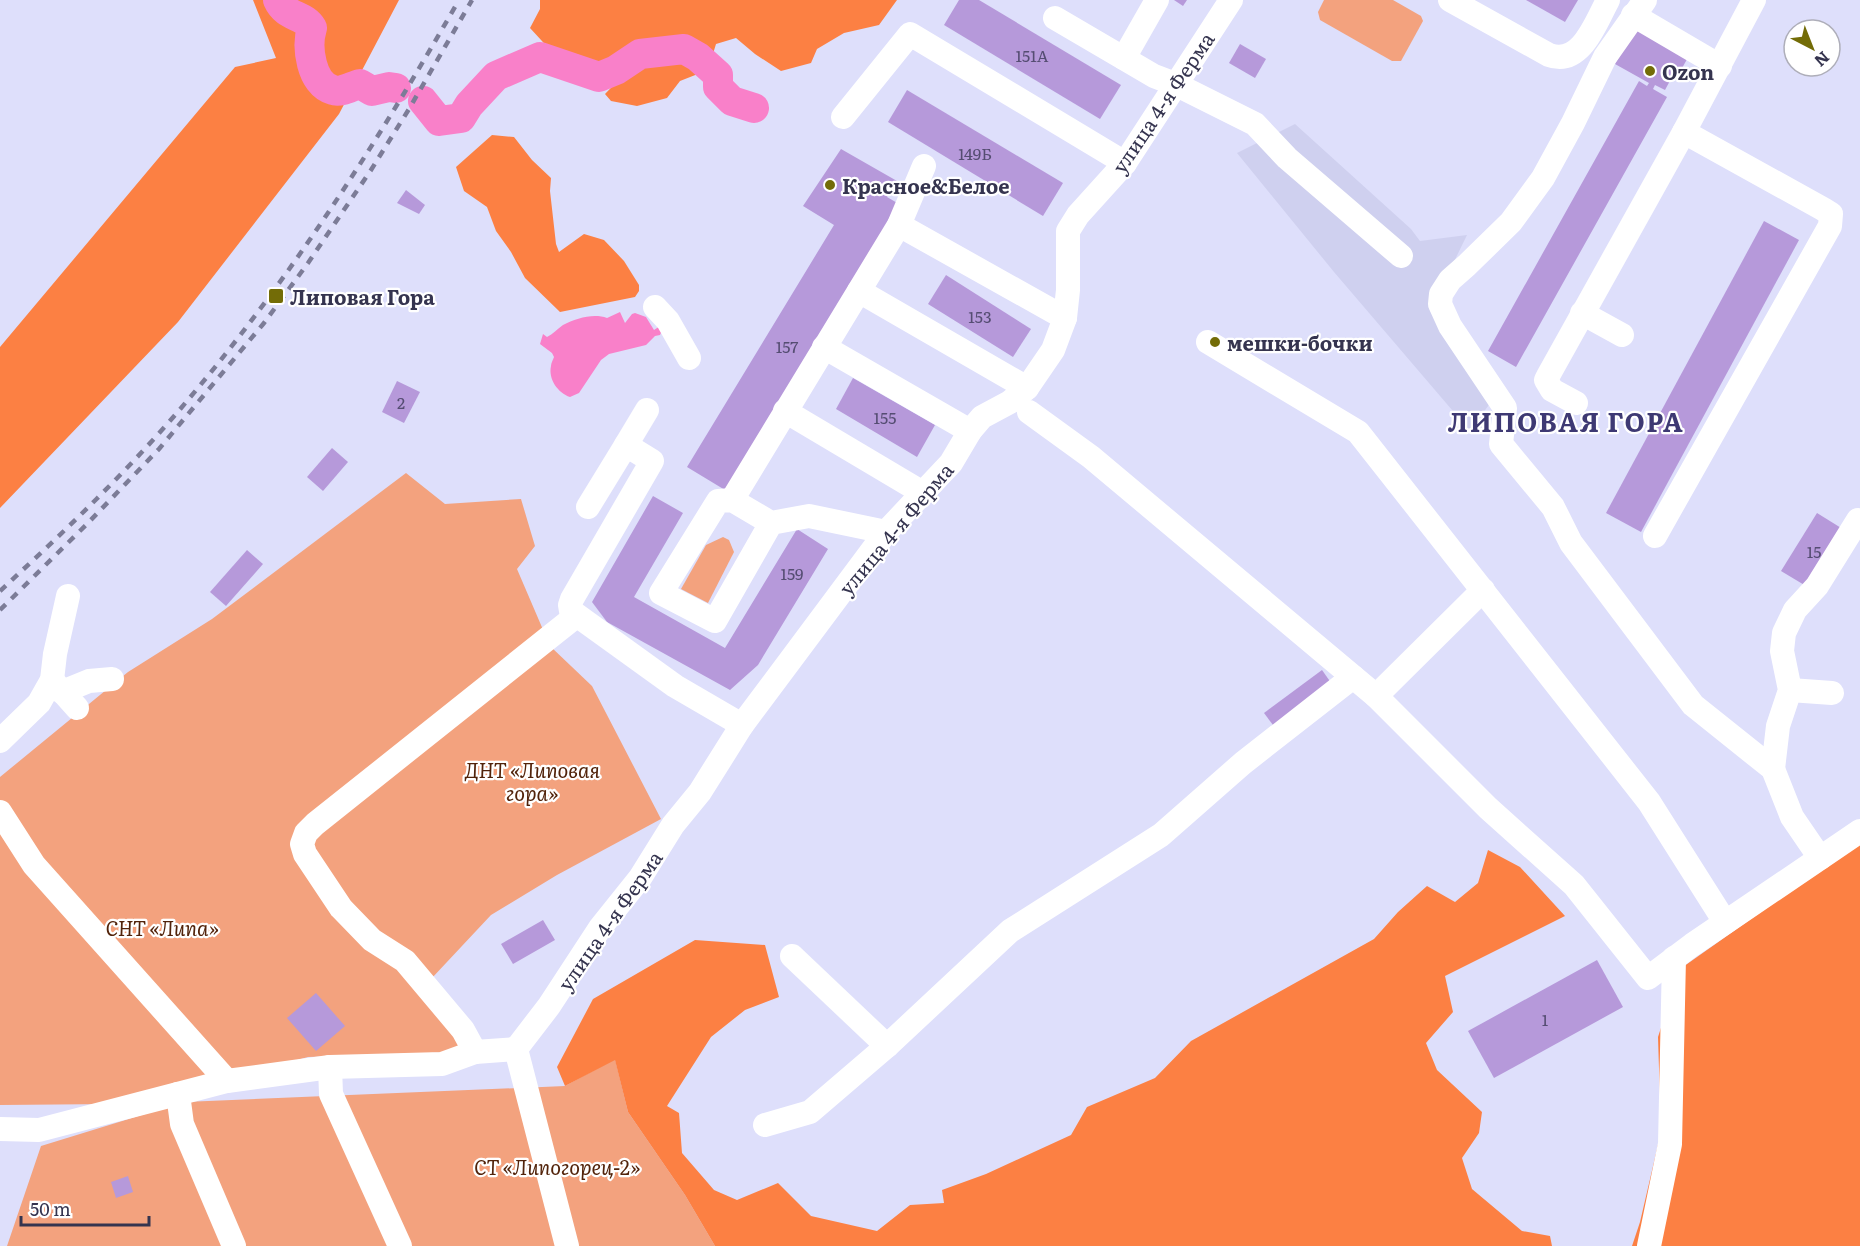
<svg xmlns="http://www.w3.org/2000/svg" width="1860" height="1246" font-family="Literata,serif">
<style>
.built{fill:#cfd0ef}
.green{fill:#f3a27e}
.forest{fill:#fc8043}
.water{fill:#f980c9}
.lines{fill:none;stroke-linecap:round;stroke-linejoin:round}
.river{stroke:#f980c9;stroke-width:30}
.building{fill:#b699da}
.minor{stroke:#fff;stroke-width:24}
.rail{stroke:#7c7c97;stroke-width:4.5;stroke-dasharray:8 8;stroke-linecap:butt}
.poi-dot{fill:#736c07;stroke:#fff;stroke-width:2}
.labels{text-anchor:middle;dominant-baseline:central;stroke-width:4.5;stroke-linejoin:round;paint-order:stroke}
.number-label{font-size:16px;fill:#554d72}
.poi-label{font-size:20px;font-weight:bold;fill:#35344f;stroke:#fff;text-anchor:start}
.street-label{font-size:20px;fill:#35344f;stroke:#fff}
.park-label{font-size:20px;font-style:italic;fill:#52230a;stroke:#fff}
.district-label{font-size:26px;font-weight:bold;letter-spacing:1.5px;fill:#3e3973;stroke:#fff}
</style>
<rect width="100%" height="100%" fill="#dedffb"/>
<path class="built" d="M1295 124 1411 229 1420 241 1467 235 1430 311 1491 402 1470 431 1334 272 1237 153Z"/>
<g class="green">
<path d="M1324 0H1393L1421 16 1423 21 1401 61H1392L1320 20 1318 12Z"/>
<path d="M406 473 445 504 521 499 535 546 517 569 550 646 592 686 661 819 557 875 491 915 432 978 462 1044 459 1052 308 1057 235 1077 113 1104 0 1105V777L128 672 212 619Z"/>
<path d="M723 537 729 540 734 552 708 603 681 589 706 545Z"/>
<path d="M615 1059 628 1112 685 1195 715 1246H7L41 1146 184 1102 565 1086Z"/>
</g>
<g class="forest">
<path d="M253 0H399L339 114 178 322 0 508V347L235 67 276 58Z"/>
<path d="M540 0H897L879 25 844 33 817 49 811 63 781 71 755 54 736 38 716 44 708 70 680 81 667 98 637 106 611 101 605 94 634 64 621 61 604 68 582 64 568 54 553 53 530 28 540 9Z"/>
<path d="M492 135 514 137 532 160 551 178 550 191 556 244 559 252 584 234 604 240 624 261 639 285V291L635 297 560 312 525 278 511 252 496 231 487 207 464 191 456 167Z"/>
<path d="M1860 842V1246H1632L1640 1222 1661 1132 1658 1037 1680 969Z"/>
<path d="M1488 850 1520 867 1565 916 1445 976 1453 1012 1426 1043 1437 1070 1482 1112 1479 1133 1462 1158 1472 1189 1522 1231 1550 1236 1552 1246H715L685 1195 628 1112 615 1060 565 1086 557 1067 593 999 695 940 765 945 779 997 745 1010 711 1037 667 1106 679 1113 682 1153 714 1190 737 1200 778 1183 811 1216 877 1231 910 1205 944 1203 942 1190 986 1174 1071 1135 1087 1107 1155 1078 1191 1041 1374 939 1398 912 1427 886 1455 902 1478 883Z"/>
</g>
<path class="water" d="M620 312 625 323 632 314 635 313 646 317 654 330 666 322 660 335 655 336 646 345 609 354 601 360 579 393 570 397C558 393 548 379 551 366 551 363 553 360 554 357L552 353 540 344 543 334 547 337C553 334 557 329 563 325 576 318 594 313 607 318Z"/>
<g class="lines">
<g class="river">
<path d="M278 0C286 18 304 14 312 28 306 47 311 84 333 90 341 93 352 86 360 84L372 91 389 87 396 88"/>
<path d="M423 101 439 121 461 118 469 105 496 76 540 57 599 77 616 70 640 54 684 49 698 57 718 75V87L732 101 754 108"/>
</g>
</g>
<g class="building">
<path d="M959 0H979L1121 85 1100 119 944 25Z"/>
<path d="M1174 0H1187L1183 6Z"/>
<path d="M1526 0H1578L1565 22Z"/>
<path d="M1638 22 1691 52 1676 79 1672 77 1665 90 1655 85 1653 89 1667 97 1516 367 1488 351 1639 81 1647 86 1649 83 1615 64Z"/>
<path d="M1240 44 1266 59 1255 78 1229 63Z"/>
<path d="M907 90 1063 183 1043 216 888 122Z"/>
<path d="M841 149 897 181 887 197 899 204 725 490 687 467 834 225 803 206Z"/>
<path d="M406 190 425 205 419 214 397 203Z"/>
<path d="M1764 221 1799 240 1641 532 1606 513Z"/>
<path d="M946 275 1031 329 1013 357 928 304Z"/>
<path d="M853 378 935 425 917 457 836 409Z"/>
<path d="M397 381 420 392 404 423 382 412Z"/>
<path d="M332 448 348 462 323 491 307 477Z"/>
<path d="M653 496 683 513 634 597 725 648 797 529 828 549 758 665 730 690 607 622 592 602Z"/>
<path d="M1817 513 1846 531 1811 589 1781 571Z"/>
<path d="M247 550 263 564 226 606 210 592Z"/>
<path d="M1322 670 1334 687 1276 729 1264 713Z"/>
<path d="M543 920 555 940 513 964 501 944Z"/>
<path d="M1597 960 1623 1007 1494 1078 1468 1031Z"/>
<path d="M316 993 345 1026 316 1051 287 1018Z"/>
<path d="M128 1176 133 1192 116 1198 111 1182Z"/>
</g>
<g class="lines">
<g class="minor">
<path d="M1450 0 1549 55C1581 67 1596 22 1608 0"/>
<path d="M1645 0 1605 57 1573 123 1543 178 1511 222 1467 265 1450 280 1441 294 1440 304 1450 326 1505 408 1501 444 1553 507 1571 543 1693 705 1773 769 1792 817 1820 858"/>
<path d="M1633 15 1720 66"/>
<path d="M1055 18 1154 76 1175 84 1255 124 1287 158 1401 256"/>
<path d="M1124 58 1157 0"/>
<path d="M843 117 910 34 1125 163"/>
<path d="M899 225 1065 318"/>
<path d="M859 291 1027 388"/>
<path d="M655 307 668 321 689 358"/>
<path d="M1582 313 1622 335"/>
<path d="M1208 342 1358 432 1649 802 1725 922"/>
<path d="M824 347 970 431"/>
<path d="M1576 403 1552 390 1546 380 1548 376 1684 132 1754 0"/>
<path d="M785 411 923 493"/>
<path d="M1029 412 1091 457 1376 696 1488 808 1574 885 1648 978 1692 945 1860 831"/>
<path d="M626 445 647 410"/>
<path d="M732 500 899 225 924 166"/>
<path d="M588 507 626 445 652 461 572 599 570 605 571 611 675 686 742 725"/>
<path d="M771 523 715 621 661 593 718 501 732 500 771 523 809 516 886 532"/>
<path d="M1655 536 1830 226 1831 214 1823 209 1684 132"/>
<path d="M52 680 77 708"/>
<path d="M1790 690 1832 693"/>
<path d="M62 692 89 681 112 679"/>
<path d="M1376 696 1483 590"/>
<path d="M0 741 39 703 52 680 55 654 68 596"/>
<path d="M1773 769 1778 726 1790 690 1782 651 1784 633 1795 610 1817 586 1858 520"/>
<path d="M0 812 34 865 227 1081"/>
<path d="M792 956 887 1046"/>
<path d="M516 1049 549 1006 600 928 640 878 673 825 700 792 742 725 886 532 951 463 970 431 982 417 1010 402 1027 388 1053 350 1065 318 1068 290V231L1078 215 1125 163 1231 0"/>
<path d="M516 1049 567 1246"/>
<path d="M475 1052 463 1030 405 961 372 940 341 908 305 854 302 844 306 833 315 824 576 616"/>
<path d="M330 1067 331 1094 400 1246"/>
<path d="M178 1094 182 1124 234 1246"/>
<path d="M765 1125 810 1112 887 1046 1010 931 1161 835 1243 763 1353 677"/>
<path d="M0 1129 39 1130 227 1081 330 1067 442 1064 475 1052 516 1049"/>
<path d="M1649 1246 1670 1144 1674 958"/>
</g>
<g class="rail">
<path d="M0 591C65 531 130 469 187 401 292 277 378 141 459 0"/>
<path d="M0 610 87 524 159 449 264 323 308 263 371 170 409 109 472 0"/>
</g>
</g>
<g class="poi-dot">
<circle cx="1650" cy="71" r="6"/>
<circle cx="830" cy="185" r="6"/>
<rect x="268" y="288" width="16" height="16" rx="3"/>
<circle cx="1215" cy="342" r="6"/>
</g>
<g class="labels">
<g class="number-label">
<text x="1032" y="55">151А</text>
<text x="975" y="153">149Б</text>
<text x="980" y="316">153</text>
<text x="787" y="346">157</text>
<text x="401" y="402">2</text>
<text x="885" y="417">155</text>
<text x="1814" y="551">15</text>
<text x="792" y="573">159</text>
<text x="1545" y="1019">1</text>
</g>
<g class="poi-label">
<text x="1662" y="71">Ozon</text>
<text x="842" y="185">Красное&amp;Белое</text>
<text x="290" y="296">Липовая Гора</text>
<text x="1227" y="342">мешки-бочки</text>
</g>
<g class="street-label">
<text transform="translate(1162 102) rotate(-56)">улица 4-я Ферма</text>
<text transform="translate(895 528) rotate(-50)">улица 4-я Ферма</text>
<text transform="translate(609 920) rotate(-55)">улица 4-я Ферма</text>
</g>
<g class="park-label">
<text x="532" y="769">ДНТ «Липовая<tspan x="532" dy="23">гора»</tspan></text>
<text x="162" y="927">СНТ «Липа»</text>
<text x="557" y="1166">СТ «Липогорец-2»</text>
</g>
<g class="district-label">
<text x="1566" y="420">ЛИПОВАЯ ГОРА</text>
</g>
</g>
<g transform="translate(1812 48) rotate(138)"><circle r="28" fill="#ffffff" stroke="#aeaeb9" stroke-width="1.5"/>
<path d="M0-4.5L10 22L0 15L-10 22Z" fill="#736c07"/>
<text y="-9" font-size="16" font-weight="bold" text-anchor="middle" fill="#35344f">N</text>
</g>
<path d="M21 1216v9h128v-9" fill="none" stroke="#35344f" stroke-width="3"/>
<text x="30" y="1216" font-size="18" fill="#35344f" stroke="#ffffff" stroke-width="4.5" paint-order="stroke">50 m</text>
</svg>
